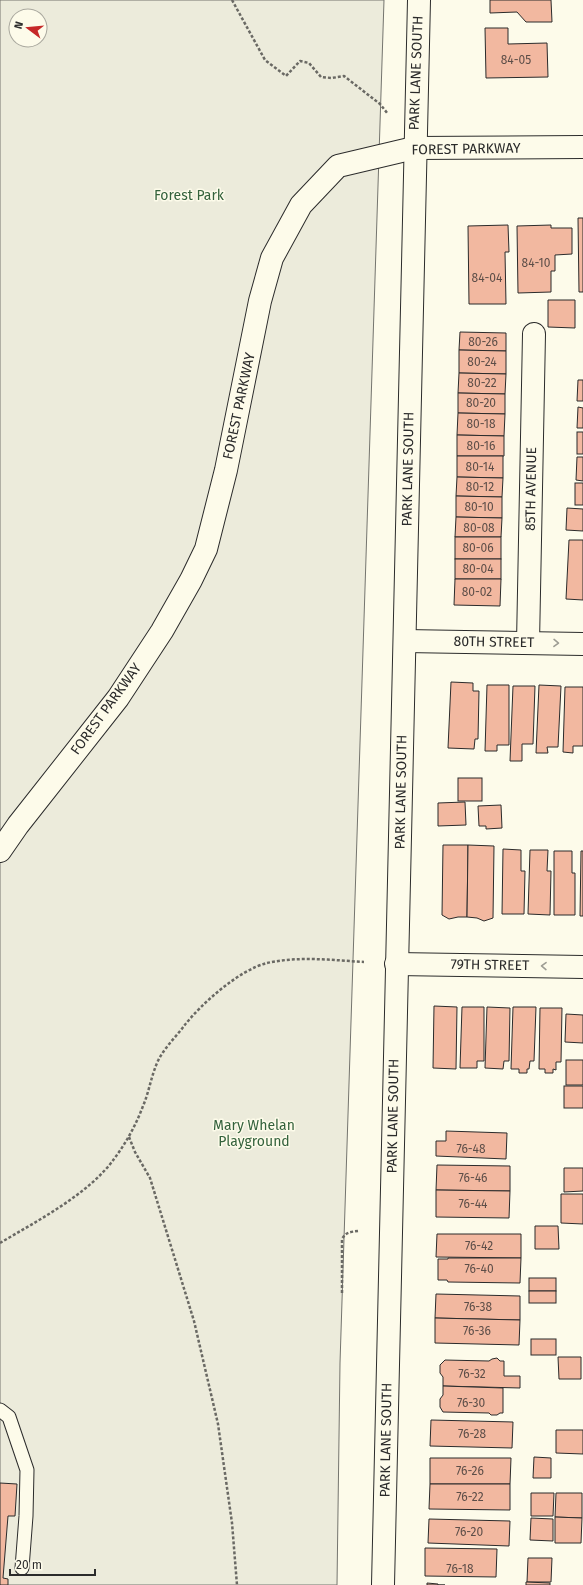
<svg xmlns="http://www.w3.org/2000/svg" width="583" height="1585" font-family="'Fira Sans',sans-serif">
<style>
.green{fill:#ecebdb;stroke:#74746e;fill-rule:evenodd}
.building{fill:#f2b8a0;stroke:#2b2b2b}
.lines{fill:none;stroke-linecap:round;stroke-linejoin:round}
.lane-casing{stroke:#2b2b2b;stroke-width:15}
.street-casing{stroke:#2b2b2b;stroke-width:24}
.secondary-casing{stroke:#2b2b2b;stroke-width:24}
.path{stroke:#6a6964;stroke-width:2.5;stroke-dasharray:3 2;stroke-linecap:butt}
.lane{stroke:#fdfbea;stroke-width:13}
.street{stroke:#fdfbea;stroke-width:22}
.secondary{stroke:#fdfbea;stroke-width:22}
.oneway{stroke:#9e9d94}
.labels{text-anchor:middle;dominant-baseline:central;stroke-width:3;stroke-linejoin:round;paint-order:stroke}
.number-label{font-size:12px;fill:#5d4e48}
.street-label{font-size:14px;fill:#2b2b2b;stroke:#fdfbea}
.park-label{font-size:14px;fill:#34623c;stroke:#fdfbea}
</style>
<rect width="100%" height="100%" fill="#fdfbea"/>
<path class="green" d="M0 0H384L340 1363 337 1585H0ZM16 16H40V40H16Z"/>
<g class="building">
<path d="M490 0H551L552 22H526L517 12 490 13Z"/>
<path d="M485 28H508V44L547 43 548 77 486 78Z"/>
<path d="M578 218H583V292H579Z"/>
<path d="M508 225 509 252H505L506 304H469L468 226Z"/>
<path d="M551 225V228H572V254L555 255V271H551V292L518 293 517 226Z"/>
<path d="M548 300H575V328L548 327Z"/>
<path d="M460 332 506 333V351L459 350Z"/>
<path d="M459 350 506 351V374L459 373Z"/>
<path d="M459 373 506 374 505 394 458 393Z"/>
<path d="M578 380H583V401H577Z"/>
<path d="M458 393 505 394V414L458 413Z"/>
<path d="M578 407 583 408V428H577Z"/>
<path d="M458 413 505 414 504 436 457 435Z"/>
<rect x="577" y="432" width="6" height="22"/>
<path d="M457 435 504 436V456H457Z"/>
<path d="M457 456H503V478L457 477Z"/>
<path d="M577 457H583V481L576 480Z"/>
<path d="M457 477 503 478 502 497 456 496Z"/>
<rect x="575" y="483" width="8" height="22"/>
<path d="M456 496 502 497V518L456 517Z"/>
<path d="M567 508 583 509V531L566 530Z"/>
<path d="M456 517 502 518 501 537H455Z"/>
<rect x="455" y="537" width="46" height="22"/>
<path d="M569 540H583V600L566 599Z"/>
<rect x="455" y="559" width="46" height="20"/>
<path d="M455 579H501L500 606 454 605Z"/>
<path d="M451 682 473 683V691H479L478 739H475L474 749 448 748Z"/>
<path d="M487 685H509V745H497V751H485Z"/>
<path d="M539 685 561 686 558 747H547L548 753H536Z"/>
<path d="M513 686H535L533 744H522V761H510Z"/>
<path d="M565 687H583V746H573V753L563 752Z"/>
<rect x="458" y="778" width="24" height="23"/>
<path d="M465 802 466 825 438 826V803Z"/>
<path d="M501 805 502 828 486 829V826H479L478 806Z"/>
<path d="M443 845H468L467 917H458L449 919 442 915Z"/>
<path d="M468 845 494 846 493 918 484 921 477 918 467 917Z"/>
<path d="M503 849 521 850V871H525L524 914H502Z"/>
<path d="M530 850H548L547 871H551L550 915 528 914Z"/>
<path d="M554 851H572V873H575V915H554Z"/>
<path d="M581 851H583V916H580Z"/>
<path d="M434 1006 457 1007 456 1069 433 1068Z"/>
<path d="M462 1007H484V1061H477V1068H460Z"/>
<path d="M487 1007 510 1008 509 1061H504L503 1069 485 1068Z"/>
<path d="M513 1007H536L534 1061H530L529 1069H527V1073H519V1069H511Z"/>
<path d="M540 1008H562L561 1062H556V1070L553 1069V1073H545V1069H539Z"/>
<path d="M566 1014 583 1015V1043L565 1042Z"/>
<rect x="566" y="1060" width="17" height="25"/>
<rect x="564" y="1086" width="19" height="22"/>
<path d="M446 1131 507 1133 506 1159 436 1156V1141H446Z"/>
<path d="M437 1165 510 1166V1191L436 1190Z"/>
<path d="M564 1168H583V1191L564 1192Z"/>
<path d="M436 1190 510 1191 509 1218 436 1217Z"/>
<path d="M561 1194H583V1224L561 1223Z"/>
<path d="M535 1226H558L559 1249H535Z"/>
<path d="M437 1234H521V1258L436 1257Z"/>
<path d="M448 1258H521L520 1283 448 1282 447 1280H438V1259H448Z"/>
<rect x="529" y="1278" width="27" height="13"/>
<rect x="529" y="1291" width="27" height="12"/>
<path d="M436 1294 520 1296V1320L435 1318Z"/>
<path d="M435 1318 520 1320 519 1345 435 1343Z"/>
<rect x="531" y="1339" width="25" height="16"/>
<path d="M558 1357H581V1379H559Z"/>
<path d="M497 1358 500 1361H504V1376H520V1388L443 1386V1377L440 1373V1365L445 1360 489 1361 492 1359Z"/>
<path d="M443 1386 503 1388V1413H500L497 1415H491L489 1413 443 1412 440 1407V1399L443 1395Z"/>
<path d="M431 1420 513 1422 512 1448 430 1446Z"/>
<path d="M556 1430H583V1454L556 1453Z"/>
<path d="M534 1457 551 1458V1478H533Z"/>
<path d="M430 1458H511L510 1484H430Z"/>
<path d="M0 1483 17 1484 15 1516H8L3 1578 8 1579V1585H0Z"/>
<path d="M430 1484H510V1510L429 1509Z"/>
<path d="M531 1493H554L553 1516H531Z"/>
<path d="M556 1493H582V1518L555 1517Z"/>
<path d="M555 1517 582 1518 581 1543H555Z"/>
<path d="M531 1518 553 1519V1541L530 1540Z"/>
<path d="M429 1519 510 1521 509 1546 428 1543Z"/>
<path d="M425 1548 497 1549 496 1577 425 1576Z"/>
<path d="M528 1558H552L551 1582H527Z"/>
<path d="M526 1582 550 1583V1585H526Z"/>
<path d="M427 1583 438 1584V1585H445H427Z"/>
</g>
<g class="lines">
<g class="lane-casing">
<path id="lane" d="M0 1410 9 1417 27 1470 26 1516 22 1568"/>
</g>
<g class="street-casing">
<g id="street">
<path d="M414 148 583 147"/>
<path d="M405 641 583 644"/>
<path d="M528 643 534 334"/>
<path d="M396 964 583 967"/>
<path d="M383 1585 419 0"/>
</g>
</g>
<g class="secondary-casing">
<path id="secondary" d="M0 851 18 825 118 698 162 631 191 580 206 549 226 470 260 301 272 258 301 205 338 166 414 148"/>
</g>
<g class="path">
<path d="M232 0 265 60 286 76 300 61 309 63 321 77 332 78 344 76 380 104 388 114"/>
<path d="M129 1137 135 1152 150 1178 194 1321 218 1424 232 1523 237 1585"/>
<path d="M0 1243C37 1221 89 1194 114 1159 126 1143 136 1125 143 1106 149 1092 151 1077 157 1063 163 1049 175 1038 184 1026 201 1004 239 970 267 963 298 956 332 960 364 962"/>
<path d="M342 1293V1239C346 1232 350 1232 358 1231"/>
</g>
<use href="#lane" class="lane"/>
<use href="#street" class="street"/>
<use href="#secondary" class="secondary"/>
</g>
<defs><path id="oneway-chevron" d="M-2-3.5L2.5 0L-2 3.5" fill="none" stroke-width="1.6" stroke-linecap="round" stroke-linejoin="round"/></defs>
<g class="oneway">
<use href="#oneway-chevron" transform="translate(556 643) rotate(1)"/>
<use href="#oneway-chevron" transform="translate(544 966) rotate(-179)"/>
</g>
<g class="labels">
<g class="number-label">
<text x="516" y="60">84-05</text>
<text x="536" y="263">84-10</text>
<text x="487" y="278">84-04</text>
<text x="483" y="342">80-26</text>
<text x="482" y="362">80-24</text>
<text x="482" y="383">80-22</text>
<text x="481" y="403">80-20</text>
<text x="481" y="424">80-18</text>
<text x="481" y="446">80-16</text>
<text x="480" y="467">80-14</text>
<text x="480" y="487">80-12</text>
<text x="479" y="507">80-10</text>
<text x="479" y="528">80-08</text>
<text x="478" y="548">80-06</text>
<text x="478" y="569">80-04</text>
<text x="477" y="592">80-02</text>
<text x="471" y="1149">76-48</text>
<text x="473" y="1178">76-46</text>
<text x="473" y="1204">76-44</text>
<text x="479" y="1246">76-42</text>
<text x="479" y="1269">76-40</text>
<text x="478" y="1307">76-38</text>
<text x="477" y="1331">76-36</text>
<text x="472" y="1374">76-32</text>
<text x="471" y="1403">76-30</text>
<text x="472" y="1434">76-28</text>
<text x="470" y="1471">76-26</text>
<text x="470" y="1497">76-22</text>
<text x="469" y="1532">76-20</text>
<text x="460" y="1569">76-18</text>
</g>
<g class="street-label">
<text transform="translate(416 73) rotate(-88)">PARK LANE SOUTH</text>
<text transform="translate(466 149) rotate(-1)">FOREST PARKWAY</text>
<text transform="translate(239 406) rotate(-78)">FOREST PARKWAY</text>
<text transform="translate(408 469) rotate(-89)">PARK LANE SOUTH</text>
<text transform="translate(531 489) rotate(-89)">85TH AVENUE</text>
<text transform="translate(494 642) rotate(1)">80TH STREET</text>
<text transform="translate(106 709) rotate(-54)">FOREST PARKWAY</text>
<text transform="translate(401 792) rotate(-89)">PARK LANE SOUTH</text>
<text transform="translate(490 965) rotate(1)">79TH STREET</text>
<text transform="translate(393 1116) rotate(-89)">PARK LANE SOUTH</text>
<text transform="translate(386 1440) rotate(-89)">PARK LANE SOUTH</text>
</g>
<g class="park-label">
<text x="189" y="195">Forest Park</text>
<text x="254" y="1125">Mary Whelan<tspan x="254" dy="16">Playground</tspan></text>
</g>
</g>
<g transform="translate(28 28) rotate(286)"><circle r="19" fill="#fdfbea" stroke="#a9a89e"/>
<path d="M0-3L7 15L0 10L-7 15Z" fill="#c62828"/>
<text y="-6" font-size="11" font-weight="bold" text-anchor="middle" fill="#2b2b2b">N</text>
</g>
<path d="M10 1569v6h85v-6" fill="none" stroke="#2b2b2b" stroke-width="2"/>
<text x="16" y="1569" font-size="12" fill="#2b2b2b" stroke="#fdfbea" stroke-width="3" paint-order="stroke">20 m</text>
</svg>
